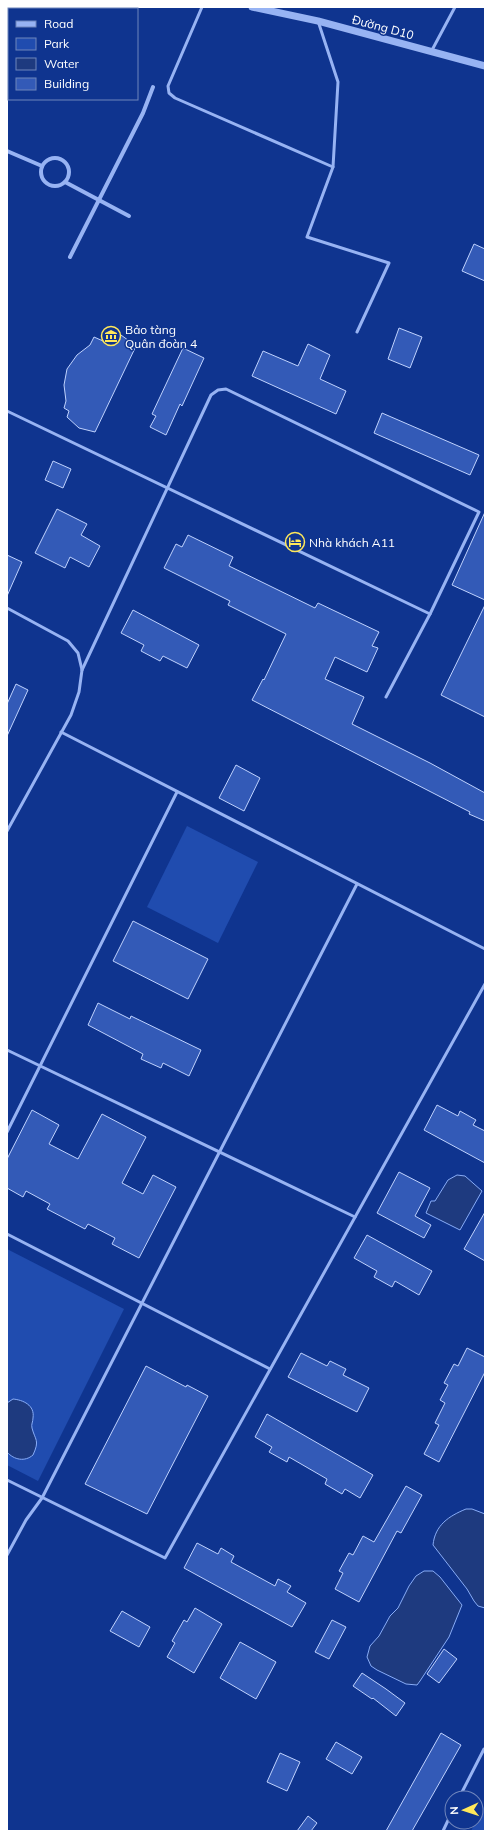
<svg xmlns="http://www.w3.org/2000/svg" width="492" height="1838" font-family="Mulish,sans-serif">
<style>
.green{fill:#204caf}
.water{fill:#1e3a7f;stroke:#88acf7}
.building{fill:#335ab7;stroke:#bfd2fe}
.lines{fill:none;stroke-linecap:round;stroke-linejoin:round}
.service{stroke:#97b3f3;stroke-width:3}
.minor{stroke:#97b3f3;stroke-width:4}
.tertiary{stroke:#97b3f3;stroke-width:7}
.labels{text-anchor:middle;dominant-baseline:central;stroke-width:3;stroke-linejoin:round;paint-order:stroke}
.street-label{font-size:12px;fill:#fff;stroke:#0f348f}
.poi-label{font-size:12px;fill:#fff;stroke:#0f348f;text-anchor:start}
</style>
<rect width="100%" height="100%" fill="#0f348f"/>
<g class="green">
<path d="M187 826 258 862 218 943 147 907Z"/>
<path d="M7 1249 124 1309 38 1481 7 1465Z"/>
<path d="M485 1804V1831H471Z"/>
</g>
<g class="water">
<path d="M457 1175 465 1176 482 1191 460 1230 426 1213 431 1201H435L448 1180Z"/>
<path d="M13 1399C23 1400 35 1405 33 1418 33 1422 31 1424 32 1428 35 1440 40 1440 33 1455 25 1462 14 1460 7 1452V1403Z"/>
<path d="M466 1509H472L485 1514V1608L478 1606 474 1601 467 1589 433 1545C435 1525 449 1516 466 1509Z"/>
<path d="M424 1571H433L440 1577 462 1605 449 1637 420 1681 417 1685 406 1684 377 1670 371 1666 367 1657 370 1646 379 1636 390 1616 398 1608 409 1586 416 1576Z"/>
</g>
<g class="building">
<path d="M474 244 485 249V281L462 271Z"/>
<path d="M399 328 422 337 410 368 388 359Z"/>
<path d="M107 333 121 335 136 346 95 432 79 428 67 417 69 411 64 408 66 401 64 385 67 369 77 355 90 345 94 337 103 341Z"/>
<path d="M308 344 330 355 320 379 346 391 336 414 252 376 263 351 298 366Z"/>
<path d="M183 348 204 358 182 406 180 404 166 435 150 427 156 416 152 414Z"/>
<path d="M382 413 479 455 470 475 374 433Z"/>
<path d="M53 461 71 469 63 488 45 480Z"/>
<path d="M57 509 87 524 81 535 100 546 89 567 70 557 65 568 35 553Z"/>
<path d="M485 512V600L452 585Z"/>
<path d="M188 535 233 557 229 566 315 608 318 603 379 632 372 646 378 648 367 672 335 657 325 679 364 697 352 724 430 763 485 793V821L469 814 470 812 252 700 263 679 264 680 286 634 228 605 230 601 164 568 176 544 182 547Z"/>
<path d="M7 555 22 562 7 596Z"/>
<path d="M485 605V717L441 695Z"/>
<path d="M133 610 199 645 187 668 163 656 160 661 141 651 144 645 121 633Z"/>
<path d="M16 684 28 690 7 736V704Z"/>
<path d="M236 765 260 778 244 811 219 798Z"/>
<path d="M133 921 208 959 188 999 113 961Z"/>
<path d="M98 1003 130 1019 131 1016 201 1050 189 1076 163 1063 161 1068 141 1059 143 1054 88 1025Z"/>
<path d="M437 1105 458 1116 460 1111 476 1120 473 1125 485 1131V1163L424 1130Z"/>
<path d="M32 1110 59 1125 49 1144 78 1159 102 1114 146 1137 122 1183 143 1194 153 1175 176 1187 139 1258 112 1244 115 1238 88 1224 85 1229 47 1209 50 1204 26 1191 23 1197 7 1188V1159Z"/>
<path d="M399 1172 430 1188 415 1216 431 1225 424 1238 377 1213Z"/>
<path d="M485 1212V1261L464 1249Z"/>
<path d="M367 1235 432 1271 419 1295 395 1281 392 1287 374 1277 377 1271 354 1258Z"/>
<path d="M467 1348 485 1357V1372L439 1462 424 1454 439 1425 435 1423 445 1403 440 1400 448 1385 444 1383 454 1364 458 1366Z"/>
<path d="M301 1353 327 1366 330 1361 346 1369 343 1375 369 1388 357 1412 288 1377Z"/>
<path d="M146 1366 186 1387 187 1385 208 1396 147 1514 85 1484Z"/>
<path d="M267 1414 373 1475 360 1498 345 1489 342 1494 325 1484 327 1479 289 1457 287 1462 269 1452 272 1447 255 1437Z"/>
<path d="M406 1486 422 1495 401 1533 397 1531 359 1602 335 1589 343 1573 339 1571 349 1553 353 1555 363 1536 374 1542Z"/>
<path d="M197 1543 218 1554 221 1548 234 1556 231 1562 275 1586 278 1579 291 1586 287 1592 306 1603 292 1627 184 1568Z"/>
<path d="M195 1608 222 1624 194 1673 167 1657 175 1643 172 1641 184 1620 187 1622Z"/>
<path d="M122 1611 150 1627 139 1647 110 1631Z"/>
<path d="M332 1620 346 1627 329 1659 315 1652Z"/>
<path d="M240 1642 276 1662 256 1699 220 1678Z"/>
<path d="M444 1649 457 1659 439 1683 427 1674Z"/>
<path d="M362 1673 386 1689 405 1703 396 1716 373 1698 372 1699 353 1686Z"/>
<path d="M441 1733 461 1745 412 1831H386Z"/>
<path d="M336 1742 362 1757 352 1774 326 1759Z"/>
<path d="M280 1753 300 1762 287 1791 267 1782Z"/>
<path d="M308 1816 317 1823 311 1831H297Z"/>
</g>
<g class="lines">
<g class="service">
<path d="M202 7 168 86 169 93 175 98 333 167"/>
<path d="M318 21 338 82 333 167 307 237 389 263 357 332"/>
<path d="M431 52 455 7"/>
<path d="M7 411 430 614"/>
<path d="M7 608 68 641 78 653 82 670 79 692 71 715 7 831"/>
<path d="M82 670 211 395 218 390 226 389 479 512 430 614 386 697"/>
<path d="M61 732 485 949"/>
<path d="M7 1050 355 1217"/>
<path d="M7 1132 177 792"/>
<path d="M7 1234 270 1369"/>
<path d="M7 1480 165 1558 485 984"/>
<path d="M7 1555 26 1520 42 1498 357 884"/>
<path d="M459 1798 484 1749 485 1750"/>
<path d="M443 1831 452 1812"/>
</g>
<g class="minor">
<path d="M7 151 42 166"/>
<circle cx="55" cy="172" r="14"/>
<path d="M65 182 129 216"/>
<path d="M70 257 143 113 153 87"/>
</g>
<path class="tertiary" d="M252 7 318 21 485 66"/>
</g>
<defs>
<g id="museum-ring" transform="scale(1)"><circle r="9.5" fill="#0f348f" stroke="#ffe85a" stroke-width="1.5"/><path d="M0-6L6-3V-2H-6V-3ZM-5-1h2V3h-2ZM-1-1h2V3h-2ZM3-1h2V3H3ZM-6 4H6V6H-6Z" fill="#ffe85a"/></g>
<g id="hotel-ring" transform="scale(1)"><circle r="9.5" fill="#0f348f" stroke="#ffe85a" stroke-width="1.5"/><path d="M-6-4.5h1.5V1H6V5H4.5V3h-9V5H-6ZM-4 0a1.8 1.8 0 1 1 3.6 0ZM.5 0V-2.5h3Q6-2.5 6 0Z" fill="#ffe85a"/></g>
</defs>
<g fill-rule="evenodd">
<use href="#museum-ring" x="111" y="336"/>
<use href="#hotel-ring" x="295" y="542"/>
</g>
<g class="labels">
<g class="street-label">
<text transform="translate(383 27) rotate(15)">Đường D10</text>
</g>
<g class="poi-label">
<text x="125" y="329">Bảo tàng<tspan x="125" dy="14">Quân đoàn 4</tspan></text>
<text x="309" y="542">Nhà khách A11</text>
</g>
</g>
<rect width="492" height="1838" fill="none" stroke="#ffffff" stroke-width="16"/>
<rect x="8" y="8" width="130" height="92" fill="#0f348f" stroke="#6f85bc"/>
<rect x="16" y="21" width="20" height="6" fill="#97b3f3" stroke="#6f85bc"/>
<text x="44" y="28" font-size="12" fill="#ffffff">Road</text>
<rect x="16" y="38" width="20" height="12" fill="#204caf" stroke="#6f85bc"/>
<text x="44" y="48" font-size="12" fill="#ffffff">Park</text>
<rect x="16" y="58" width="20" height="12" fill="#1e3a7f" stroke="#6f85bc"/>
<text x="44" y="68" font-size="12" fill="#ffffff">Water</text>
<rect x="16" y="78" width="20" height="12" fill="#335ab7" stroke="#6f85bc"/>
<text x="44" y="88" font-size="12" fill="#ffffff">Building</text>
<g transform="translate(464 1810) rotate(267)"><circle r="19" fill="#0f348f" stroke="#6f85bc"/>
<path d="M0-3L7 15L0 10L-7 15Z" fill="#ffe85a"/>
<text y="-6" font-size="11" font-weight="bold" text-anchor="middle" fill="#ffffff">N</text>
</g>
</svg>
